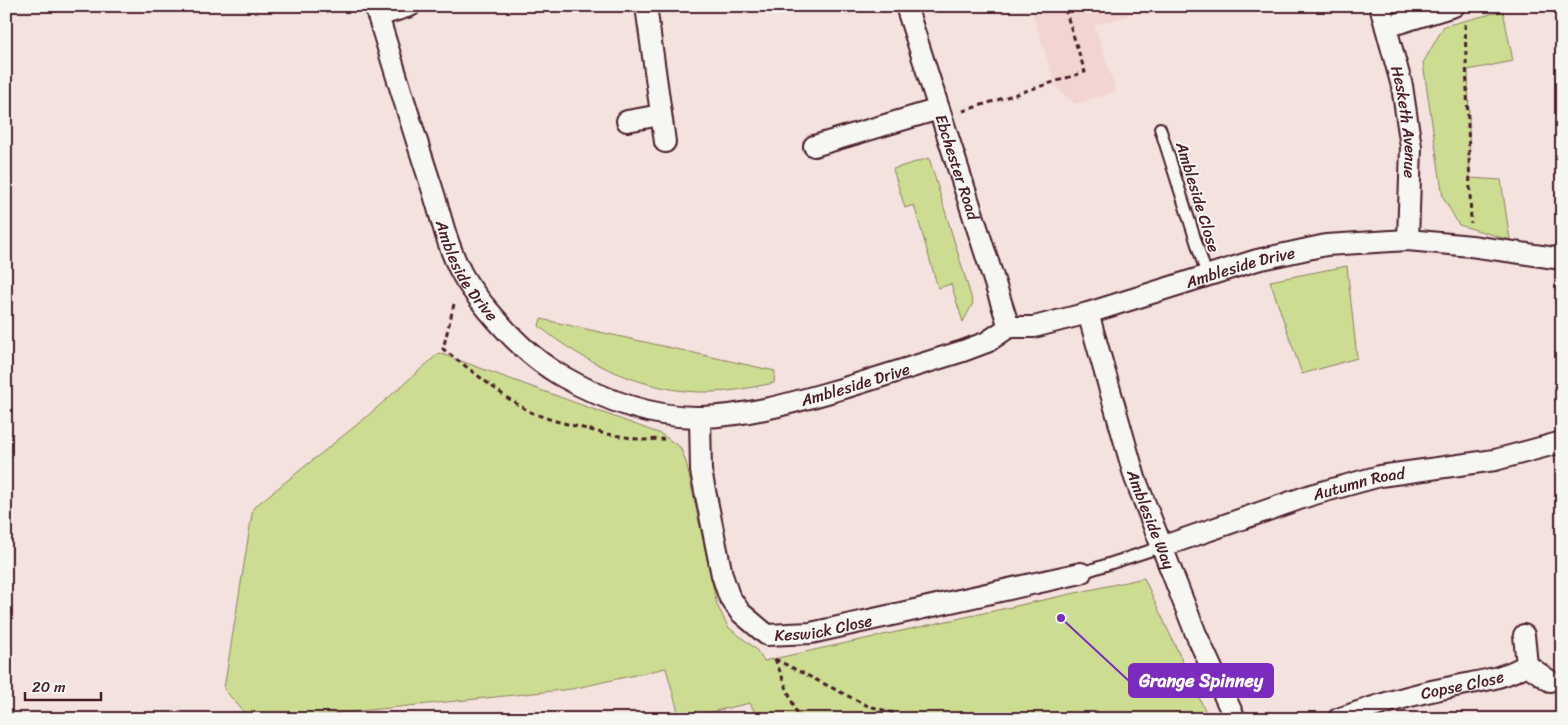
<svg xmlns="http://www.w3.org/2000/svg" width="1568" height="725" font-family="Sriracha,sans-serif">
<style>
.built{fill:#f2d4d0}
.green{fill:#ccdd91;stroke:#8b7e5e}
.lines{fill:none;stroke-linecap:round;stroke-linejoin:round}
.service-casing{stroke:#4a1f2b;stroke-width:14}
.minor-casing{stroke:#4a1f2b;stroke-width:24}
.path{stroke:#4a1f2b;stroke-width:3;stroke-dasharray:5 4;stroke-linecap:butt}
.service{stroke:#f6f6f2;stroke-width:10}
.minor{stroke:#f6f6f2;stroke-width:20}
.labels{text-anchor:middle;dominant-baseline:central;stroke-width:4;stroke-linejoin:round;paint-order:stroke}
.street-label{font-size:16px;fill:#4a1f2b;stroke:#f6f6f2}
.leader{fill:none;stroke:#7b2cbf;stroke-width:2}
.callout-dot{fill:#7b2cbf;stroke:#f6f6f2;stroke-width:2}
.callout{fill:#7b2cbf;stroke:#7b2cbf;stroke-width:2}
.callout-label{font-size:18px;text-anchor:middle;font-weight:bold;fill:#fff}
</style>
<rect width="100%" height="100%" fill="#f4e2de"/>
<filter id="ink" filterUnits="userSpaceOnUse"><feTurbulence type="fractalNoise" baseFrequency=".02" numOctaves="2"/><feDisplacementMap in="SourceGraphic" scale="10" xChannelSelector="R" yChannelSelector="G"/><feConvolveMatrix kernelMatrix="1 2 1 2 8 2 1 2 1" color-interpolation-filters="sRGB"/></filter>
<g filter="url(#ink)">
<path class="built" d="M1030 6H1125L1128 16 1094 25 1116 91 1075 104 1057 88Z"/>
<g class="green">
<path d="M1503 11 1513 61 1468 70 1470 178 1501 180 1510 240 1459 225 1443 197 1423 63 1444 26Z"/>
<path d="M929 158 973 303 963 322 951 284 938 288 914 205 905 208 893 169Z"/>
<path d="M1347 266 1357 358 1302 374 1270 281Z"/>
<path d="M541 319 775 371 774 383C753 387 731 392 710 392 651 394 584 364 539 326Z"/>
<path d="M439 353 661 434 680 447 686 462 717 605 728 627 755 648 764 661 1144 578 1209 719H758L750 703 680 719 666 668 572 689 283 719H250L224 689 253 508 364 419Z"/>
</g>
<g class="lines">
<g class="service-casing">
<g id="service">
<path d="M1160 128 1207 276"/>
<path d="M1081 573 1161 547"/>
</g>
</g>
<g class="minor-casing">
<g id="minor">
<path id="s1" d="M375 6C394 67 412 128 432 188 441 216 447 246 461 272 468 286 478 298 488 310 509 335 531 358 560 375 602 399 652 418 701 417 749 416 795 402 841 389 882 376 922 364 963 351L987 342 1009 327H1034L1088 313 1257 260 1326 245 1408 240 1471 246 1562 259"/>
<path d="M646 6 665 142"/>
<path id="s2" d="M906 6 1009 327"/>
<path id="s3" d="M1380 6 1402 86 1411 147 1408 240"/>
<path d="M378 16 410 6"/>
<path d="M1386 27 1454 6"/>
<path d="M627 121 661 115"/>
<path d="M814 146 939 109"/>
<path id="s4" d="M1088 313 1135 478 1196 634 1235 719"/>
<path id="s5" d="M700 417 701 471 722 575 729 596 740 612 767 635 811 633 1081 573"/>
<path id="s6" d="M1161 547 1311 495 1380 476 1495 460 1562 442"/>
<path d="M1527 665 1550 681"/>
<path id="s7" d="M1338 719C1374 706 1409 695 1446 688 1478 681 1497 681 1527 665L1524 635"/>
</g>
</g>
<g class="path">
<path d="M1465 24 1471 223"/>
<path d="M963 111 1085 72 1064 6"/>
<path d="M454 304 443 349 506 397 530 412 552 420 602 433 643 440 664 439"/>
<path d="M775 659 866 705 913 719"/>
<path d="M775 659 799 719"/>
</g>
<use href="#service" class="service"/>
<use href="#minor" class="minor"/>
</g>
</g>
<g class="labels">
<g class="street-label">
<text stroke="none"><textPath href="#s3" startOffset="119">Hesketh Avenue</textPath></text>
<text stroke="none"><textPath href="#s2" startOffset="169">Ebchester Road</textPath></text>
<text transform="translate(1198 197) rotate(73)">Ambleside Close</text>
<text stroke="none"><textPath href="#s1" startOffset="1136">Ambleside Drive</textPath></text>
<text stroke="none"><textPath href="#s1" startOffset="281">Ambleside Drive</textPath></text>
<text stroke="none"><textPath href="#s1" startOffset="731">Ambleside Drive</textPath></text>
<text stroke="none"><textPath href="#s6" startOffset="208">Autumn Road</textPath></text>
<text stroke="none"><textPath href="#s4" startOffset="216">Ambleside Way</textPath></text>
<text stroke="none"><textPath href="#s5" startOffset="294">Keswick Close</textPath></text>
<text stroke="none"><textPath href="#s7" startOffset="129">Copse Close</textPath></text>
</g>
</g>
<path class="leader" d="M1061 618L1129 681"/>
<circle class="callout-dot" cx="1061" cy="618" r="5"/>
<rect class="callout" x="1129" y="664" width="144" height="33" rx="5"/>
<g class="callout-label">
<text x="1201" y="687">Grange Spinney</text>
</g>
<rect width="1568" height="725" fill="none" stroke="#f6f6f2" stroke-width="25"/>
<rect x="12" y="12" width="1543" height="700" fill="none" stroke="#4a1f2b" stroke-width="2" filter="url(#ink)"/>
<path d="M25 692v8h76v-8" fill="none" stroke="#4a1f2b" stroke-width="2.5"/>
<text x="32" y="692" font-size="15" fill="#4a1f2b" stroke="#f6f6f2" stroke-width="4" paint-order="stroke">20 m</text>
</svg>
